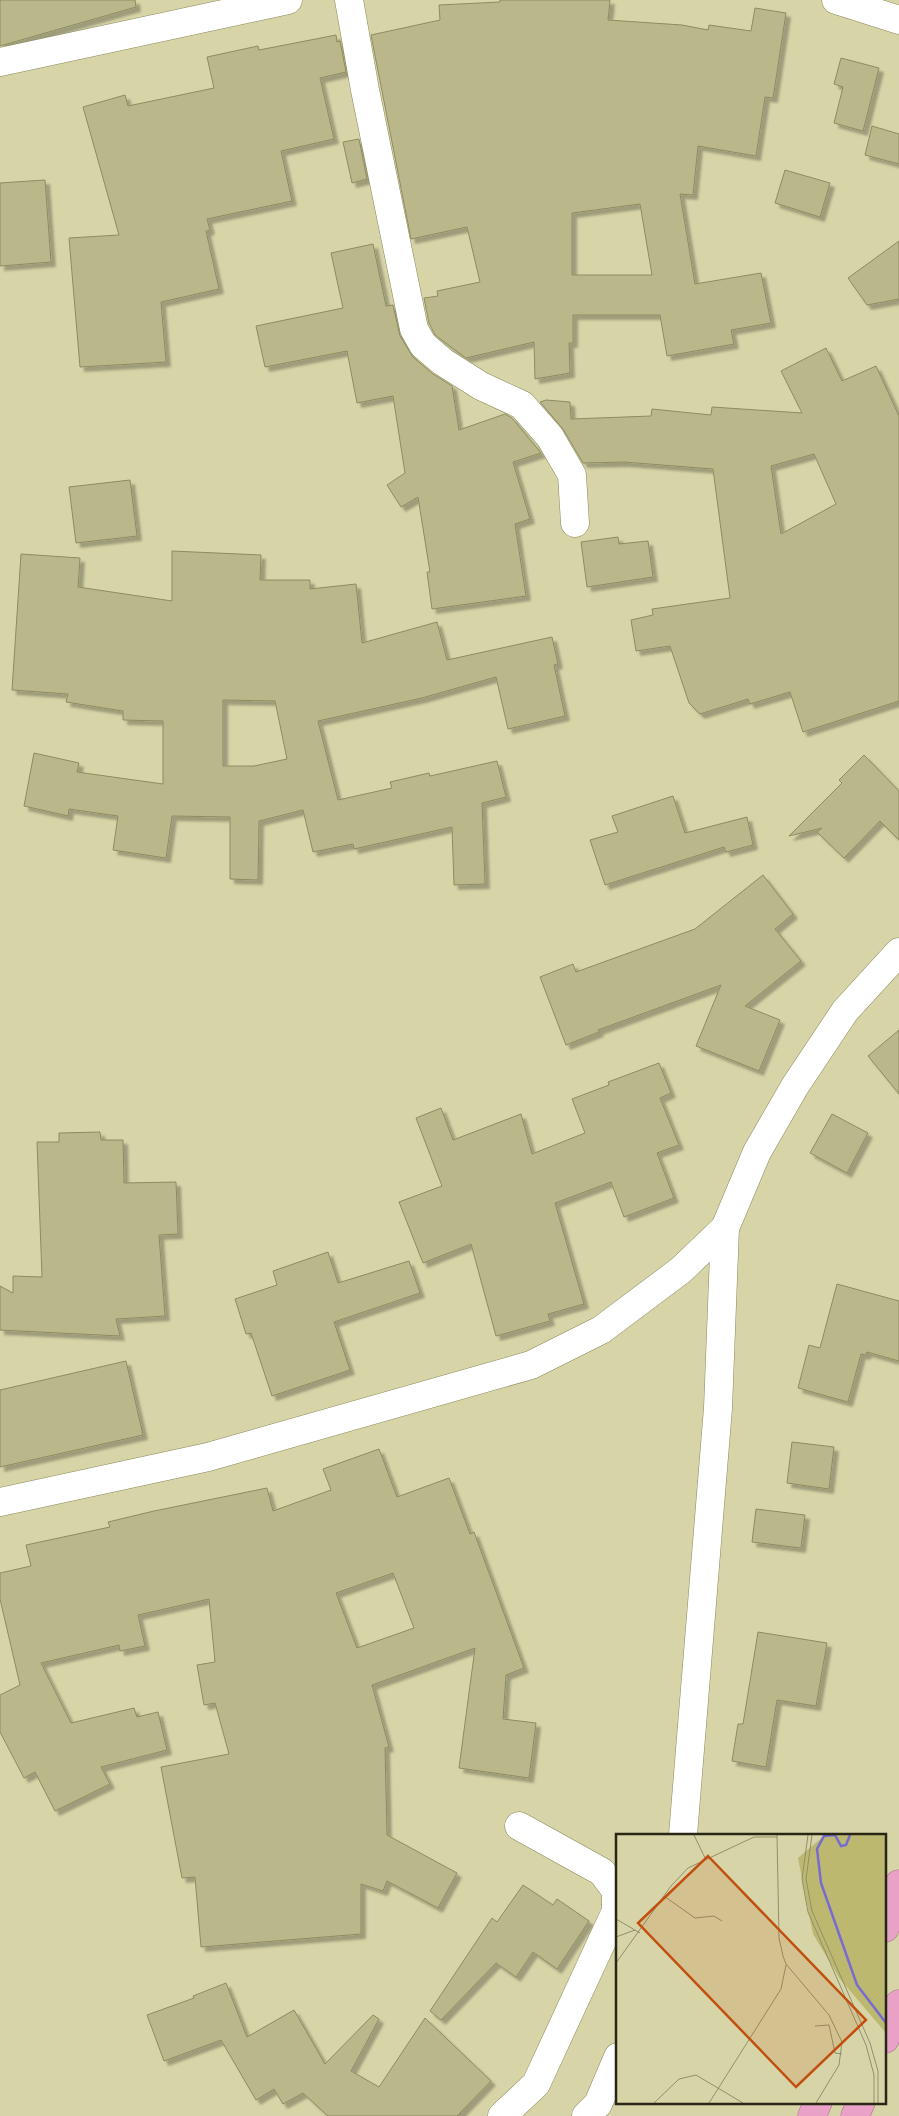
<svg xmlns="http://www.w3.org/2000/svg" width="899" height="2116" font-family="'Fira Sans',sans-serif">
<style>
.building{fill:#bab88b;stroke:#8d8b60;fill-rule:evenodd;filter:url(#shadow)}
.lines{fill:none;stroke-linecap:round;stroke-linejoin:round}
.minor-casing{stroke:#89885c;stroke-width:29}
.highway-casing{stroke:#a67689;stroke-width:29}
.minor{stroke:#fff;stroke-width:28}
.highway{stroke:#eaa1c8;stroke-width:28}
.inset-river{fill:none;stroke:#776bd3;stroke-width:2.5}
.inset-road{fill:none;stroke:#918f6d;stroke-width:1}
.view{fill:#c24f0e;fill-opacity:0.15;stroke:#c24f0e;stroke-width:2.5}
.inset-edge{fill:none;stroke:#282715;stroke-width:2.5}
</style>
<defs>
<filter id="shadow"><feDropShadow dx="4.5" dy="4.5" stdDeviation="1" flood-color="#0004"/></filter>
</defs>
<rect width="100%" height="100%" fill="#d7d5a7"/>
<g class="building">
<path d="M0 0H135L136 7 0 46Z"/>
<path d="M500 0H610L608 20 682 25 708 30 709 25 751 31 755 8 786 13 773 98 765 97 756 156 698 146 693 195 680 194 695 284 761 273 771 323 731 330 734 344 667 356 660 315H573V343H569L570 373 535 379 534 342 466 358 435 335 429 323 424 298 438 296 437 291 480 282 467 227 411 239 371 35 440 20 439 5 500 2ZM640 204 652 275H572V213Z"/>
<path d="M336 35 337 42 340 41 346 72 320 78 334 139 281 151 292 201 207 219 210 230 206 231 219 289 161 302 166 362 80 367 69 238 119 235 83 107 125 95 128 106 214 88 207 57 258 46 259 50Z"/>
<path d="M841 58 879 68 863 131 834 123 843 87 834 84Z"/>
<path d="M872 126 899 134V164L865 155Z"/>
<path d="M359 139 367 179 352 183 343 142Z"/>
<path d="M785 170 830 183 820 217 775 203Z"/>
<path d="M45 180 51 262 0 266V183Z"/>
<path d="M899 241V299L867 305 848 278Z"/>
<path d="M373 244 386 306 393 305 400 336 413 357 433 374 452 386 459 430 505 414 512 418 541 453 513 462 530 519 515 524 526 596 432 609 427 572H430L418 497 401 507 387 485 405 473 393 396 357 403 347 351 265 367 256 326 343 308 331 253Z"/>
<path d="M826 348 842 381 876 366 899 416V701L803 732 790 692 750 704 748 699 700 714 689 703 670 646 636 651 631 620 653 615 652 609 730 598 713 469 624 462 583 463 563 429 540 402 546 400 570 402 571 419 651 416 652 409 711 415 712 407 802 413 781 371ZM814 454 836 504 781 534 771 466Z"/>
<path d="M130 480 137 536 76 543 69 487Z"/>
<path d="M618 537 619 544 648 541 653 577 587 587 581 542Z"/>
<path d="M172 551 261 555 260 580H310V589L356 584 362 643 437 622 447 660 552 637 558 664 554 665 565 716 508 729 496 677 422 698 318 721 338 800 392 788 390 782 429 773 430 776 497 761 506 797 482 803 485 884 454 885 452 827 354 849 353 844 313 852 303 810 259 821 258 880 230 879V817L172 816 166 858 113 850 118 816 69 809 68 816 24 806 34 753 79 763 77 772 163 784V721L123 720V711L66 702 68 694 12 690 21 554 80 558 78 587 172 601ZM223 700 275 701 287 759 254 766H223Z"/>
<path d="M864 755 899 791V840L880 821 844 858 817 832 822 828 789 836 842 783 839 780Z"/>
<path d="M673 796 685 833 747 817 753 845 726 852 724 847 605 885 590 840 618 832 612 816Z"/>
<path d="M763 875 793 914 775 929 801 961 745 1006 780 1020 759 1071 696 1046 721 985 598 1030 599 1032 566 1045 540 977 573 964 576 972 695 929Z"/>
<path d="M899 1030V1094L868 1056Z"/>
<path d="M659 1063 671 1093 660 1098 679 1145 657 1153 674 1198 624 1217 611 1182 555 1203 584 1304 548 1314 550 1321 496 1336 471 1244 423 1263 399 1202 442 1186 416 1118 441 1108 453 1140 521 1114 532 1154 585 1133 572 1099 609 1085 608 1082Z"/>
<path d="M832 1114 868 1133 847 1173 810 1153Z"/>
<path d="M100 1132 101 1140H123L124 1183 176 1182 178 1234 159 1235 165 1316 116 1319 120 1336 0 1330V1286L13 1293V1276L42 1277 37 1142H59V1133Z"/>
<path d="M328 1252 338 1283 409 1261 420 1293 334 1322 350 1370 272 1396 251 1333 246 1334 235 1299 277 1285 273 1271Z"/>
<path d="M837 1284 899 1301V1361L867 1352 866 1355 861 1354 848 1402 798 1388 809 1345 820 1348Z"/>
<path d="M126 1361 143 1435 0 1467V1390Z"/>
<path d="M792 1442 834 1447 829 1489 787 1483Z"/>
<path d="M379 1449 397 1497 449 1478 470 1534 474 1532 524 1668 506 1675 503 1719 536 1723 529 1778 459 1768 475 1648 372 1685 389 1747 385 1748 387 1835 457 1873 438 1908 387 1881 383 1891 361 1884V1934L201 1947 195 1877 182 1878 161 1767 229 1754 215 1703 204 1705 197 1665 215 1662 209 1599 138 1615 145 1646 120 1651 119 1645 41 1663 71 1723 134 1708 137 1717 158 1712 167 1750 101 1767 110 1784 55 1811 35 1772 24 1778 0 1732V1695L20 1685 0 1599V1573L31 1566 26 1545 110 1527 108 1522 154 1511 267 1488 273 1511 331 1490 323 1469ZM393 1573 414 1628 357 1648 336 1593Z"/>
<path d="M756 1509 805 1515 801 1548 752 1542Z"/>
<path d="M758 1632 827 1643 816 1706 777 1700 766 1767 732 1761 738 1724H743Z"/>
<path d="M523 1885 553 1905 557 1899 589 1921 557 1969 533 1952 516 1977 496 1963 441 2020 430 2011 492 1918 497 1922Z"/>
<path d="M226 1983 247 2037 294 2010 325 2064 373 2015 379 2019 351 2071 379 2087 425 2018 491 2081 457 2116H328L303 2093 283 2104 274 2089 256 2100 221 2040 164 2061 147 2015 194 1998 193 1996Z"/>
</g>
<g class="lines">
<g class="minor-casing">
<g id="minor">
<path d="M349 0 365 90 414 329 423 345 443 362 481 386 522 405 550 437 572 475 575 523"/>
<path d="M836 0 899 20"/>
<path d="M0 62 288 0"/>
<path d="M0 1502 208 1457 531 1365 601 1330 681 1270 725 1228"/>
<path d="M683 1835 718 1408 725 1228 757 1152 795 1086 845 1011 899 952"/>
<path d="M502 2116 536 2084 616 1911V1891L602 1872 519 1826"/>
<path d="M586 2116 598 2104 618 2057"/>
</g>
</g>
<g class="highway-casing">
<g id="highway">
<path d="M885 1928 899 1884"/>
<path d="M885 2039 899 2004"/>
<path d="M812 2116 818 2102"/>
<path d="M855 2116 861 2102"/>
</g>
</g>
<use href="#minor" class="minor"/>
<use href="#highway" class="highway"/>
</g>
<g transform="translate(616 1834)">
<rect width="270" height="270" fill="#d7d5a7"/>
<path d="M209 1H270V199L224 145 197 100 182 24Z" fill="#bcb86f"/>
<path class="inset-river" d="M234 1 230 11 225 12 219 1 208 2 201 15 205 49 241 151 270 189"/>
<path class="inset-road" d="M78 1 90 26M161 1 163 104 167 122 170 130 213 181 226 208 223 231 200 269M192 1 186 45 192 78 250 211 258 241V269M196 1 190 45 196 77 254 209 262 237V269M48 62 79 84 98 82 106 87M0 85 24 99M0 103 19 96M0 129 55 52 72 34 138 3H161M199 192 213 191 219 219 226 220M38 269 63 245 80 241 127 269M93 269 165 155 170 131"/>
<path class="view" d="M92 22 250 186 180 253 22 89Z"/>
<rect width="270" height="270" class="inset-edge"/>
</g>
</svg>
